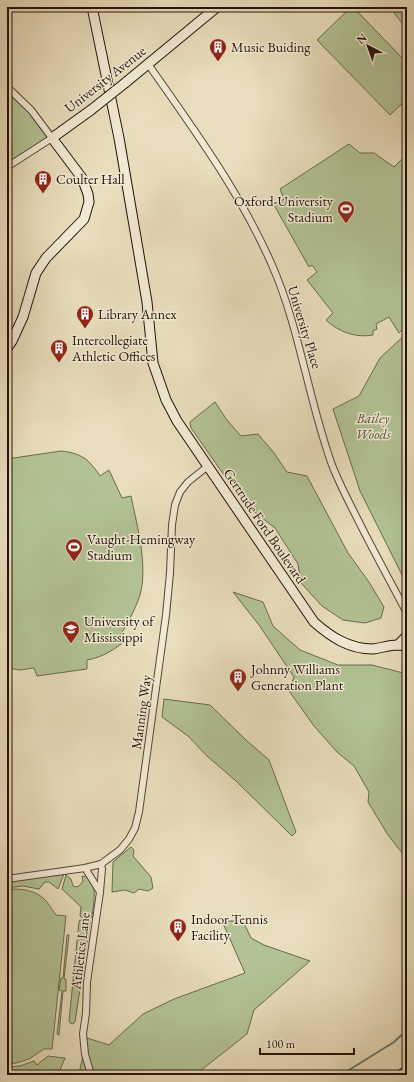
<svg xmlns="http://www.w3.org/2000/svg" width="414" height="1082" font-family="'EB Garamond',serif">
<style>
.green{fill:#b2c294;stroke:#6a6a4e}
.lines{fill:none;stroke-linecap:round;stroke-linejoin:round}
.stream{stroke:#697770;stroke-width:2}
.street-casing{stroke:#544535;stroke-width:8}
.secondary-casing{stroke:#231208;stroke-width:11}
.highway-casing{stroke:#231208;stroke-width:13}
.street{stroke:#f0e9d3;stroke-width:6}
.secondary{stroke:#f0e9d3;stroke-width:9}
.highway{stroke:#e4be7e;stroke-width:11}
.secondary-bridge-casing{stroke:#231208;stroke-width:11;stroke-linecap:butt}
.secondary-bridge{stroke:#f0e9d3;stroke-width:9}
.labels{text-anchor:middle;dominant-baseline:central;stroke-width:3;stroke-linejoin:round;paint-order:stroke}
.poi-label{font-size:14px;fill:#231208;stroke:#f0e9d3;text-anchor:start}
.street-label{font-size:14px;fill:#231208;stroke:#f0e9d3}
.park-label{font-size:14px;font-style:italic;fill:#555039;stroke:#f0e9d3}
</style>
<rect width="100%" height="100%" fill="#e8ddbc"/>
<filter id="stains"><feTurbulence type="fractalNoise" baseFrequency=".005" numOctaves="4"/><feColorMatrix values="0 0 0 0 .2 0 0 0 0 .09 0 0 0 0 .02 0 0 0 .5 -.17"/></filter>
<radialGradient id="worn" r=".72"><stop offset=".6" stop-color="#630" stop-opacity="0"/><stop offset="1" stop-color="#630" stop-opacity=".3"/></radialGradient>
<g class="green">
<path d="M351 7H353L407 63V99L390 115 317 40Z"/>
<path d="M399 7H407V29L394 13Z"/>
<path d="M7 87 52 138 7 167Z"/>
<path d="M349 144 360 153H374L394 167 407 154V325L399 333 389 317 376 324 377 329 373 331V335C355 338 339 332 326 320L333 313 307 280 317 272 312 265 309 267 274 205 284 199 280 189Z"/>
<path d="M407 333V585L360 491 333 409 359 396 380 358Z"/>
<path d="M215 402 227 420 241 436 258 434 274 453 287 472 307 476 348 553 369 582 384 607 381 618 365 623 343 620 322 606 301 583 298 564 275 528 253 511 229 482 191 428 190 422Z"/>
<path d="M61 451C81 453 89 459 100 476L109 470 122 498 131 496C137 526 150 571 138 601 133 613 127 624 121 634L126 640C114 650 103 657 87 660V669L37 676 34 668 20 670 7 668V459Z"/>
<path d="M233 592 263 602 273 626 300 650 338 665H372L407 674V859L388 835 368 802 369 792 354 766 337 752 314 726 289 691 294 677 259 625Z"/>
<path d="M164 699 210 705 246 740 269 760 296 832 292 836 236 781 207 756 188 736 162 717Z"/>
<path d="M131 847 134 850 133 856 151 877 153 888 148 891 139 889 134 893 125 890 112 892 113 862Z"/>
<path d="M64 874 58 889 49 882H45L39 889 23 886 7 888V882Z"/>
<path d="M66 875 71 879 73 886 76 887 79 886 83 881 82 876C100 878 93 905 92 917 88 919 83 919 80 916L81 907 62 889Z"/>
<path d="M14 889C26 889 39 892 47 902 50 906 53 911 56 915L66 916 52 1049H44L29 1059 16 1063 7 1064V891Z"/>
<path d="M81 920 89 921 90 922 75 1022 73 1024 70 1023 69 1021 79 921Z"/>
<path d="M222 921H243L251 938 264 945 310 961 254 1010 247 1034 195 1075H77L80 1069 87 1038 109 1045 143 1014 174 999 245 973Z"/>
<path d="M67 935H69L64 979H66V991H63L59 1035 57 1034 62 991 59 990 61 978H63Z"/>
<path d="M48 1056 65 1058 58 1075H7V1067L20 1066 34 1061 37 1065Z"/>
</g>
<g class="lines">
<path class="stream" d="M341 1075 394 1042 407 1030"/>
<g class="street-casing">
<g id="street">
<path d="M148 64C193 128 240 192 272 265 300 329 308 399 332 465 339 483 348 500 357 518 373 550 390 581 407 613"/>
<path d="M7 87 31 110 52 138 7 167"/>
<path d="M85 868 100 892"/>
<path d="M7 879 85 868 101 864 120 850 129 839 135 828 139 812 166 615 170 573 172 525 175 505 180 492 188 482 208 466"/>
<path d="M91 1075 85 1054 83 1034 86 1013 87 982 100 892 102 869 101 864"/>
</g>
</g>
<g class="secondary-casing">
<g id="secondary">
<path d="M92 7 119 138 137 243 147 302 153 363 166 400 177 421 314 622C331 637 349 649 373 649 381 648 389 645 398 645 401 645 404 646 407 646"/>
<path d="M125 83 217 7"/>
<path d="M7 348 12 341 23 317 36 273 46 258 84 219 89 202 88 194 82 178 52 138 91 110"/>
<path d="M398 645 406 637"/>
</g>
</g>
<g class="highway-casing">
<path id="highway" d="M402 1075 407 1072"/>
</g>
<use href="#street" class="street"/>
<use href="#secondary" class="secondary"/>
<use href="#highway" class="highway"/>
<g class="secondary-bridge-casing">
<path id="secondary-bridge" d="M91 110 125 83"/>
</g>
<use href="#secondary-bridge" class="secondary-bridge"/>
</g>
<defs>
<g id="building-pin" transform="scale(0.9)"><path d="M0 17L-7.5 6A9.5 9.5 0 1 1 7.5 6Z" fill="#8f2418" stroke="#f0e9d3"/><path d="M-4-6H4V6H1V3H-1V6H-4ZM-2.5-4.3h1.7v1.8h-1.7ZM.8-4.3h1.7v1.8H.8ZM-2.5-1h1.7V.8h-1.7ZM.8-1h1.7V.8H.8Z" fill="#fff"/></g>
<g id="stadium-pin" transform="scale(0.9)"><path d="M0 17L-7.5 6A9.5 9.5 0 1 1 7.5 6Z" fill="#8f2418" stroke="#f0e9d3"/><path d="M0-5a6.5 5 0 1 0 0 10a6.5 5 0 1 0 0-10ZM-3.5-1.8h7v3.6h-7Z" fill="#fff"/></g>
<g id="university-pin" transform="scale(0.9)"><path d="M0 17L-7.5 6A9.5 9.5 0 1 1 7.5 6Z" fill="#8f2418" stroke="#f0e9d3"/><path d="M0-5L7-2L0 1L-7-2ZM-4 1L0 2.5L4 1V4Q0 6-4 4Z" fill="#fff"/></g>
</defs>
<g fill-rule="evenodd">
<use href="#building-pin" x="218" y="47"/>
<use href="#building-pin" x="43" y="179"/>
<use href="#stadium-pin" x="346" y="209"/>
<use href="#building-pin" x="85" y="314"/>
<use href="#building-pin" x="59" y="348"/>
<use href="#stadium-pin" x="74" y="547"/>
<use href="#university-pin" x="71" y="629"/>
<use href="#building-pin" x="238" y="677"/>
<use href="#building-pin" x="178" y="927"/>
</g>
<g class="labels">
<g class="poi-label">
<text x="231" y="47">Music Buiding</text>
<text x="56" y="179">Coulter Hall</text>
<text x="333" y="201" text-anchor="end">Oxford-University<tspan x="333" dy="16">Stadium</tspan></text>
<text x="98" y="314">Library Annex</text>
<text x="72" y="340">Intercollegiate<tspan x="72" dy="16">Athletic Offices</tspan></text>
<text x="87" y="539">Vaught-Hemingway<tspan x="87" dy="16">Stadium</tspan></text>
<text x="84" y="621">University of<tspan x="84" dy="16">Mississippi</tspan></text>
<text x="251" y="669">Johnny Williams<tspan x="251" dy="16">Generation Plant</tspan></text>
<text x="191" y="919">Indoor Tennis<tspan x="191" dy="16">Facility</tspan></text>
</g>
<g class="street-label">
<text transform="translate(105 79) rotate(-38)">University Avenue</text>
<text transform="translate(305 327) rotate(73)">University Place</text>
<text transform="translate(265 526) rotate(56)">Gertrude Ford Boulevard</text>
<text transform="translate(141 712) rotate(-82)">Manning Way</text>
<text transform="translate(80 951) rotate(-83)">Athletics Lane</text>
</g>
<g class="park-label">
<text x="373" y="418">Bailey<tspan x="373" dy="16">Woods</tspan></text>
</g>
</g>
<rect width="414" height="1082" fill="none" stroke="#e8ddbc" stroke-width="24"/>
<rect x="8" y="8" width="398" height="1066" fill="none" stroke="#231208" stroke-width="2"/>
<rect x="12" y="12" width="390" height="1058" fill="none" stroke="#231208"/>
<g transform="translate(368 46) rotate(319)" stroke="#f0e9d3" stroke-width="3" paint-order="stroke">
<path d="M0-3L7 15L0 10L-7 15Z" fill="#231208"/>
<text y="-6" font-size="11" font-weight="bold" text-anchor="middle" fill="#231208">N</text>
</g>
<path d="M260 1048v6h94v-6" fill="none" stroke="#231208" stroke-width="2"/>
<text x="266" y="1048" font-size="12" fill="#231208" stroke="#f0e9d3" stroke-width="3" paint-order="stroke">100 m</text>
<rect width="100%" height="100%" filter="url(#stains)"/>
<rect width="100%" height="100%" fill="url(#worn)"/>
</svg>
